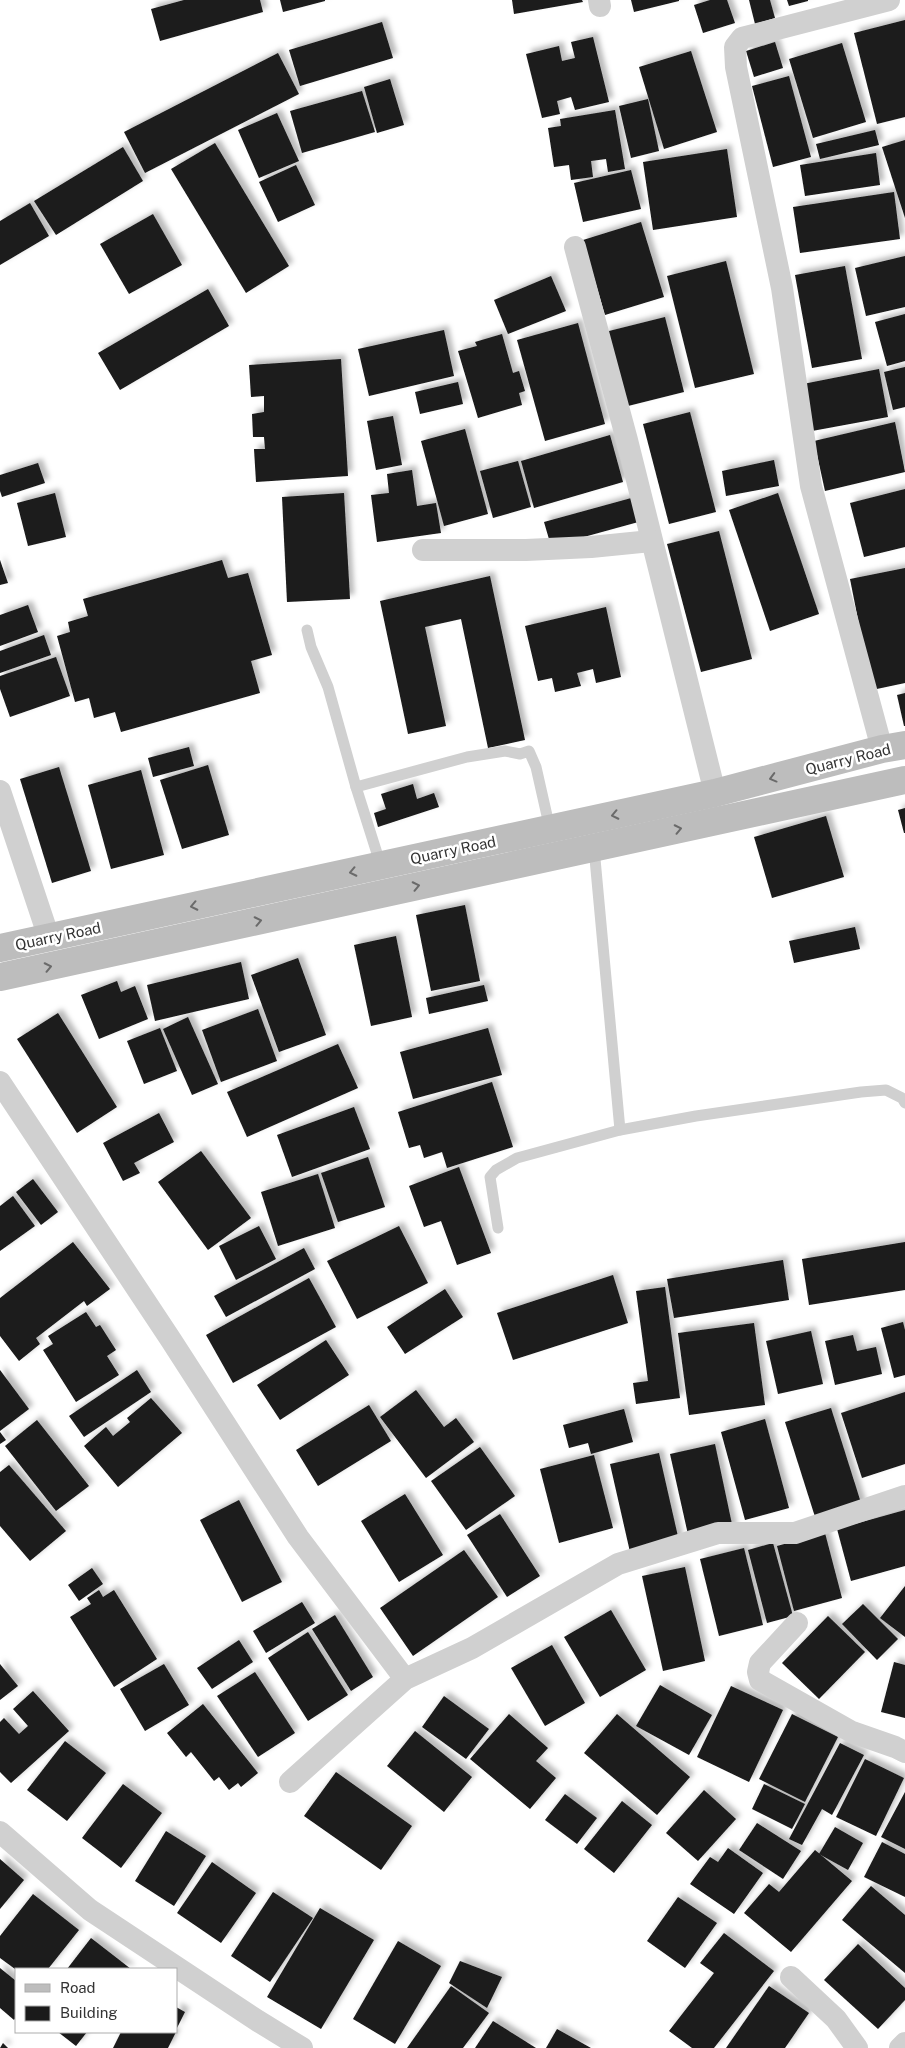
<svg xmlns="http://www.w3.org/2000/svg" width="905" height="2048" font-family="'Public Sans',sans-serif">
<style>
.building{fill:#1a1a1a;filter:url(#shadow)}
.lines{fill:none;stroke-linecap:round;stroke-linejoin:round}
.service{stroke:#d0d0d0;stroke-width:11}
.minor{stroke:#d0d0d0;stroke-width:22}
.secondary{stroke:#bdbdbd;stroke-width:28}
.oneway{stroke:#6a6a6a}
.labels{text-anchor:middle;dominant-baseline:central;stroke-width:5;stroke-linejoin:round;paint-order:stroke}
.street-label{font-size:15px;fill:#333;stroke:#fff}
</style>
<defs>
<filter id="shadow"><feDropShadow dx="4.5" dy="-4.5" stdDeviation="2.5" flood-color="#0004"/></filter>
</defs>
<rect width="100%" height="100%" fill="#fff"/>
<g class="building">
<path d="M184 0H260L263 12 160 41 151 9Z"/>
<path d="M280 0H325V1L283 12Z"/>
<path d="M512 0H582L583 2 514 14Z"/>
<path d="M631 0H679V1L634 12Z"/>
<path d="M710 0H727L735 23 703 33 694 5Z"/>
<path d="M749 0H770L775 18 755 24Z"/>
<path d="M787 0H808V1L789 6Z"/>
<path d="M905 20V117L877 124 854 33Z"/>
<path d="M382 22 393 58 300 86 289 50Z"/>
<path d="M593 37 609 102 575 110 571 97 557 101 560 114 542 118 526 54 559 46 562 61 575 58 571 42Z"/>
<path d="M775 42 783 68 754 77 746 51Z"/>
<path d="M842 43 866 122 813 138 789 59Z"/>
<path d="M691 51 717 132 664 149 639 67Z"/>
<path d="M278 53 299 94 145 173 124 132Z"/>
<path d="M789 76 811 157 773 167 752 86Z"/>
<path d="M390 79 404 125 377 133 364 87Z"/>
<path d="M362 91 375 132 302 153 290 111Z"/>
<path d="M648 99 659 151 631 158 619 106Z"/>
<path d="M615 110 625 169 608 172 606 159 591 161 593 177 571 180 569 165 554 167 548 128 561 126 560 119Z"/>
<path d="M277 113 299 161 259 178 238 130Z"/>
<path d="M875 130 879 145 820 159 816 144Z"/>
<path d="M905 140V218L882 147Z"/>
<path d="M215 143 289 266 246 293 171 169Z"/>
<path d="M123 147 143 181 56 235 34 201Z"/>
<path d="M727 149 737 217 653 230 643 162Z"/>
<path d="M876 153 880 185 805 196 800 165Z"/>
<path d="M296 165 315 205 278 222 259 182Z"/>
<path d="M631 170 641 209 583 222 574 183Z"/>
<path d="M894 192 900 239 800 253 793 207Z"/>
<path d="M30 203 49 236 0 265V221Z"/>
<path d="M153 214 182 265 129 294 100 244Z"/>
<path d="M641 222 664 297 605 315 583 240Z"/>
<path d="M905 256V307L866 316 855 268Z"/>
<path d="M726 261 754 374 695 388 667 276Z"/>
<path d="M845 266 862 359 812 368 795 275Z"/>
<path d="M551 276 566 311 508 334 494 300Z"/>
<path d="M208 289 229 326 120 390 98 353Z"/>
<path d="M905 314V361L887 366 875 322Z"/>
<path d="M665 317 684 392 624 407 605 332Z"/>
<path d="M578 323 605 424 545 441 517 340Z"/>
<path d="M444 330 454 376 369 396 358 349Z"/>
<path d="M502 334 513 373 519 371 525 391 519 393 522 405 478 418 458 351 477 346 475 342Z"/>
<path d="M341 359 348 476 256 482 254 449H265L264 437H253L252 414 264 412V396L251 397 249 365Z"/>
<path d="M905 367V407L893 410 884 372Z"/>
<path d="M879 369 888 417 812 431 803 384Z"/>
<path d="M458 382 463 404 420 414 415 392Z"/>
<path d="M690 412 716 512 669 524 643 424Z"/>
<path d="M393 416 402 465 376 470 367 421Z"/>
<path d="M895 422 905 472 825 491 814 441Z"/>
<path d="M465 429 488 514 444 526 421 441Z"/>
<path d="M610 435 623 482 534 508 521 461Z"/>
<path d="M774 460 779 486 726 496 722 471Z"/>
<path d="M518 461 531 507 493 518 480 471Z"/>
<path d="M38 463 45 483 2 497 0 491V475Z"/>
<path d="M412 470 417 506 436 503 441 533 377 542 371 495 389 493 387 474Z"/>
<path d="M905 489V547L864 557 850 503Z"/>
<path d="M55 493 66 537 28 546 17 503Z"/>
<path d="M344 493 350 599 287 602 282 497Z"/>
<path d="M778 493 819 614 770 631 729 510Z"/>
<path d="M635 497 642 521 551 546 544 522Z"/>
<path d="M719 531 752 659 701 672 667 544Z"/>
<path d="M0 560 8 583 0 585Z"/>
<path d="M222 560 228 578 248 573 272 655 251 661 260 693 121 732 115 712 94 718 89 698 75 702 57 636 70 632 68 622 88 616 83 599Z"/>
<path d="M905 568V683L872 690 850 579Z"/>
<path d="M490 576 525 740 488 748 461 619 425 627 446 726 408 734 380 601Z"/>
<path d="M28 605 38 632 0 646V615Z"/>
<path d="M606 607 621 677 596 683 593 669 577 673 581 686 555 692 552 678 538 681 525 626Z"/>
<path d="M44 635 51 655 0 673V651Z"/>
<path d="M56 657 70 696 10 717 0 689V676Z"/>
<path d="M905 693V726H904L897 695Z"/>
<path d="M189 747 194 766 153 777 148 758Z"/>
<path d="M208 765 229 835 182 849 160 780Z"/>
<path d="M59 767 91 871 52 883 20 779Z"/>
<path d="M141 770 164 855 111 869 88 785Z"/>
<path d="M413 784 417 799 434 793 439 807 378 827 374 813 386 809 381 794Z"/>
<path d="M905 808V833H904L898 810Z"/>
<path d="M826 816 844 877 772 898 754 837Z"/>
<path d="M465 905 480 981 431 991 416 915Z"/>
<path d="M855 927 860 949 794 963 789 941Z"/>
<path d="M396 936 412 1017 371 1026 354 945Z"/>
<path d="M298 958 326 1035 279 1052 251 975Z"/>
<path d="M241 962 249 999 155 1021 147 985Z"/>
<path d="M117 981 121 992 135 986 148 1019 99 1039 81 995Z"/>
<path d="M484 985 488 1001 429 1014 426 998Z"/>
<path d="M258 1009 277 1061 221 1082 202 1030Z"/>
<path d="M58 1013 117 1107 77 1133 17 1039Z"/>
<path d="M188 1017 218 1084 192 1095 163 1029Z"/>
<path d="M160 1028 177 1071 144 1084 127 1041Z"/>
<path d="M488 1028 502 1075 413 1099 400 1052Z"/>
<path d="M338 1044 358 1088 247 1137 227 1092Z"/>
<path d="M492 1082 513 1147 447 1168 442 1152 424 1158 420 1145 409 1148 398 1112Z"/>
<path d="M354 1107 370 1149 292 1177 277 1135Z"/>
<path d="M159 1113 174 1142 134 1163 140 1173 123 1181 103 1143Z"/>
<path d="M201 1151 251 1218 208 1250 158 1182Z"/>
<path d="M368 1157 385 1207 338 1222 321 1173Z"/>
<path d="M459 1167 491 1253 457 1265 441 1221 424 1227 409 1186Z"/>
<path d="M318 1174 335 1228 278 1246 261 1192Z"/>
<path d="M33 1179 58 1212 41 1225 16 1192Z"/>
<path d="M13 1196 35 1226 0 1251V1206Z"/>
<path d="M259 1226 276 1259 236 1280 219 1246Z"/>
<path d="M399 1226 428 1283 357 1319 327 1261Z"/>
<path d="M73 1242 110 1289 87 1306 84 1301 36 1338 40 1344 19 1361 0 1336V1298Z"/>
<path d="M905 1242V1290L809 1305 802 1259Z"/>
<path d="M304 1248 315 1269 226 1317 214 1296Z"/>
<path d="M783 1260 789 1300 674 1318 667 1279Z"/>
<path d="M613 1275 628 1323 513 1360 497 1313Z"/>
<path d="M309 1278 336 1327 233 1383 206 1335Z"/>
<path d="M665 1287 680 1398 636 1404 633 1383 648 1381 636 1291Z"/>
<path d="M445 1289 463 1317 405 1354 387 1327Z"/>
<path d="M86 1312 96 1327 100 1325 116 1350 107 1356 119 1375 76 1402 43 1350 53 1344 48 1336Z"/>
<path d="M903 1322 905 1330V1375L894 1378 881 1328Z"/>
<path d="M754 1323 765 1405 689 1415 678 1333Z"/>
<path d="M811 1331 823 1384 778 1394 766 1341Z"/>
<path d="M853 1335 857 1351 876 1347 882 1374 835 1385 825 1341Z"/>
<path d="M326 1340 349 1375 280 1420 257 1385Z"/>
<path d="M0 1370 29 1409 0 1431Z"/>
<path d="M137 1370 151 1392 84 1437 69 1416Z"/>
<path d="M416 1390 444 1427 456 1418 474 1442 426 1478 380 1417Z"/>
<path d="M905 1392V1464L862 1478 841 1413Z"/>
<path d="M151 1398 182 1433 118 1487 84 1446 106 1427 113 1436 130 1422 127 1418Z"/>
<path d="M369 1405 391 1441 318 1486 296 1450Z"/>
<path d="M831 1408 862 1506 816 1520 785 1422Z"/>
<path d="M624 1409 633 1442 591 1454 588 1443 569 1448 563 1425Z"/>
<path d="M765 1419 789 1508 745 1520 721 1432Z"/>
<path d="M37 1420 89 1486 56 1511 5 1446Z"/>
<path d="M0 1432 6 1440 0 1444Z"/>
<path d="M715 1444 733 1529 689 1539 670 1454Z"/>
<path d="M480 1447 515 1496 466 1530 431 1481Z"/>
<path d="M659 1453 679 1541 630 1552 610 1464Z"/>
<path d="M594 1455 613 1528 559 1543 540 1469Z"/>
<path d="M9 1465 66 1531 30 1561 0 1526V1472Z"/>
<path d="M405 1494 443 1555 399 1582 361 1521Z"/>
<path d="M239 1500 282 1582 242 1602 200 1520Z"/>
<path d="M905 1510V1566L851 1581 837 1529Z"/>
<path d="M500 1514 540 1576 507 1597 467 1535Z"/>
<path d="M825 1533 842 1598 794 1611 777 1546Z"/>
<path d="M773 1543 793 1616 767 1623 748 1550Z"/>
<path d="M744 1548 763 1625 719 1636 700 1559Z"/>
<path d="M464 1550 498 1597 413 1656 380 1608Z"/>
<path d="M685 1567 705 1661 663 1671 642 1576Z"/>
<path d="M92 1568 103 1584 79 1601 68 1585Z"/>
<path d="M905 1586V1637L880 1618Z"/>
<path d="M99 1590 103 1597 114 1590 157 1659 114 1687 70 1617 91 1604 87 1598Z"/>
<path d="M302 1602 315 1623 266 1653 253 1631Z"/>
<path d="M863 1604 898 1639 877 1660 842 1624Z"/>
<path d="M611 1610 646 1670 600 1697 564 1637Z"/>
<path d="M335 1615 373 1677 351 1691 312 1629Z"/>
<path d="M828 1616 865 1652 819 1699 782 1663Z"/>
<path d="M308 1632 348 1695 308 1721 268 1658Z"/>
<path d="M239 1640 253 1662 212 1689 197 1668Z"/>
<path d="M552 1645 585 1703 545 1726 511 1668Z"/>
<path d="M894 1662 905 1665V1718L881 1712Z"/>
<path d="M0 1664 18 1686 0 1700Z"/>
<path d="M164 1664 189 1705 145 1731 120 1689Z"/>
<path d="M255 1672 295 1733 258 1757 217 1696Z"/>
<path d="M660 1685 712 1715 689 1755 636 1726Z"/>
<path d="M731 1686 783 1710 749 1782 697 1757Z"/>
<path d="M33 1691 69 1731 11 1783 0 1772V1722L4 1718 19 1734 28 1726 13 1709Z"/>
<path d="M444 1696 489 1729 466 1759 422 1727Z"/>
<path d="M203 1704 258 1773 241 1787 238 1783 229 1790 219 1777 214 1781 191 1752 186 1757 167 1733Z"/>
<path d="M509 1714 548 1748 536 1761 556 1778 530 1809 470 1759Z"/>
<path d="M617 1714 690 1777 657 1815 584 1753Z"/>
<path d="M792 1714 838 1737 805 1802 759 1779Z"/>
<path d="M415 1731 472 1777 444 1812 387 1766Z"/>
<path d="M65 1741 106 1773 67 1821 27 1790Z"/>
<path d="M840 1743 864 1755 832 1815 822 1809 802 1845 789 1839Z"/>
<path d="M865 1759 904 1778 876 1836 836 1817Z"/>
<path d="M336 1772 412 1826 381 1870 304 1816Z"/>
<path d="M123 1784 162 1813 121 1868 82 1838Z"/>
<path d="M764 1784 805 1804 792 1829 752 1809Z"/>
<path d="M704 1790 736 1819 698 1861 666 1833Z"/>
<path d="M905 1792V1849L881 1837Z"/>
<path d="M565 1794 597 1818 577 1844 545 1820Z"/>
<path d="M622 1801 652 1825 614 1873 584 1849Z"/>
<path d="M757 1823 801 1851 783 1879 739 1850Z"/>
<path d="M835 1827 863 1843 848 1870 819 1854Z"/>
<path d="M166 1831 206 1856 174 1906 135 1881Z"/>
<path d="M882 1842 905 1854V1897L864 1877Z"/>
<path d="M728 1848 763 1873 734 1914 690 1884 710 1857 718 1862Z"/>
<path d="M815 1850 852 1881 791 1952 744 1913 769 1884 779 1892Z"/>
<path d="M0 1859 24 1880 0 1909Z"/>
<path d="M212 1862 256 1893 221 1943 177 1913Z"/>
<path d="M871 1886 905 1915V1973L842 1920Z"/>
<path d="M273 1892 313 1918 270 1982 231 1956Z"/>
<path d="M33 1894 79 1930 48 1969H15L0 1958V1936Z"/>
<path d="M678 1897 717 1923 685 1968 647 1941Z"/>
<path d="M320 1908 374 1940 321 2029 267 1997Z"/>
<path d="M724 1933 774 1971 714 2048H692L669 2031 714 1973 700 1963Z"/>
<path d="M91 1938 131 1969H67Z"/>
<path d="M398 1941 441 1966 395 2044 353 2019Z"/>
<path d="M858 1944 905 1988V2000L878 2029 824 1980Z"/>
<path d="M460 1961 502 1977 487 2008 449 1983Z"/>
<path d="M0 1968 16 1981V2017L14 2020 0 2008Z"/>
<path d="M451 1986 489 2013 463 2048H407Z"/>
<path d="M769 1986 809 2013 785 2048H726Z"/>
<path d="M176 2007 185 2012 176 2030Z"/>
<path d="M493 2021 536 2048H475Z"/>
<path d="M557 2029 591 2048H546Z"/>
<path d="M58 2032H87L76 2046Z"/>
<path d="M121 2032H176L168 2048H113Z"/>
<path d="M3 2043 8 2048H0Z"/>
</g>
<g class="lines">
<g class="service">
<path d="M307 630 311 647 328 687 356 787 381 866"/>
<path d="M356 787 467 757 505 751 520 754 529 751 536 767 550 829"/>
<path d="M594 848 620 1130"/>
<path d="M498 1228 490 1177 496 1170 517 1158 620 1130 696 1116 861 1092 886 1090 902 1098 905 1103"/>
</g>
<g class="minor">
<path d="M599 0 600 6"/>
<path d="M575 247 627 440 715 793"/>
<path d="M423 550H526L591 547 651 541"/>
<path d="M882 749 811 486 782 288 736 67 735 47 742 38 889 0"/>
<path d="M0 791 49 938"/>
<path d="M0 1082 171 1340 298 1537 405 1679"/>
<path d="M797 1623 760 1663 758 1672 760 1680 852 1732 895 1747 905 1752"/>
<path d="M290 1782 405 1679 472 1648 618 1564 718 1533H795L905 1496"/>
<path d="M0 1832 90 1910 258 2021 302 2048"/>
<path d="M791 1977 836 2019 857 2048"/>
<path d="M900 2048 905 2043"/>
</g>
<g class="secondary">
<path d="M0 948 715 793 882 749 905 745"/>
<path d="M0 977 905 780"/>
</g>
</g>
<defs><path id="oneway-chevron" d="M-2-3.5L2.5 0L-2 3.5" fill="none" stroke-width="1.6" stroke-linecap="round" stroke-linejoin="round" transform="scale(1.25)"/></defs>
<g class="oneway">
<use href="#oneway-chevron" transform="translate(773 778) rotate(165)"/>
<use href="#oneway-chevron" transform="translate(615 815) rotate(168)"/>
<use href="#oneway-chevron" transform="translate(678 829) rotate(-12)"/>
<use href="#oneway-chevron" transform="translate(353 872) rotate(168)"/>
<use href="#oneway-chevron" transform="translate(416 886) rotate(-12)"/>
<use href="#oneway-chevron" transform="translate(194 906) rotate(168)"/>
<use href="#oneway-chevron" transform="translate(258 921) rotate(-12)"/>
<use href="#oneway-chevron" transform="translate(48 967) rotate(-12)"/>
</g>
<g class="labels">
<g class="street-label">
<text transform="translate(848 759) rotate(-14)">Quarry Road</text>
<text transform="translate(453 850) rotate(-12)">Quarry Road</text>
<text transform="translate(58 936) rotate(-12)">Quarry Road</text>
</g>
</g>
<rect x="15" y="1968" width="162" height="65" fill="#ffffff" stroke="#adadad"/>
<rect x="25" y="1984" width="25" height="8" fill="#bdbdbd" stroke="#adadad"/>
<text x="60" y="1993" font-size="15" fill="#333333">Road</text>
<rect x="25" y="2006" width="25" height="15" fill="#1a1a1a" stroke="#adadad"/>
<text x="60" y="2018" font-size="15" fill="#333333">Building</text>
</svg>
